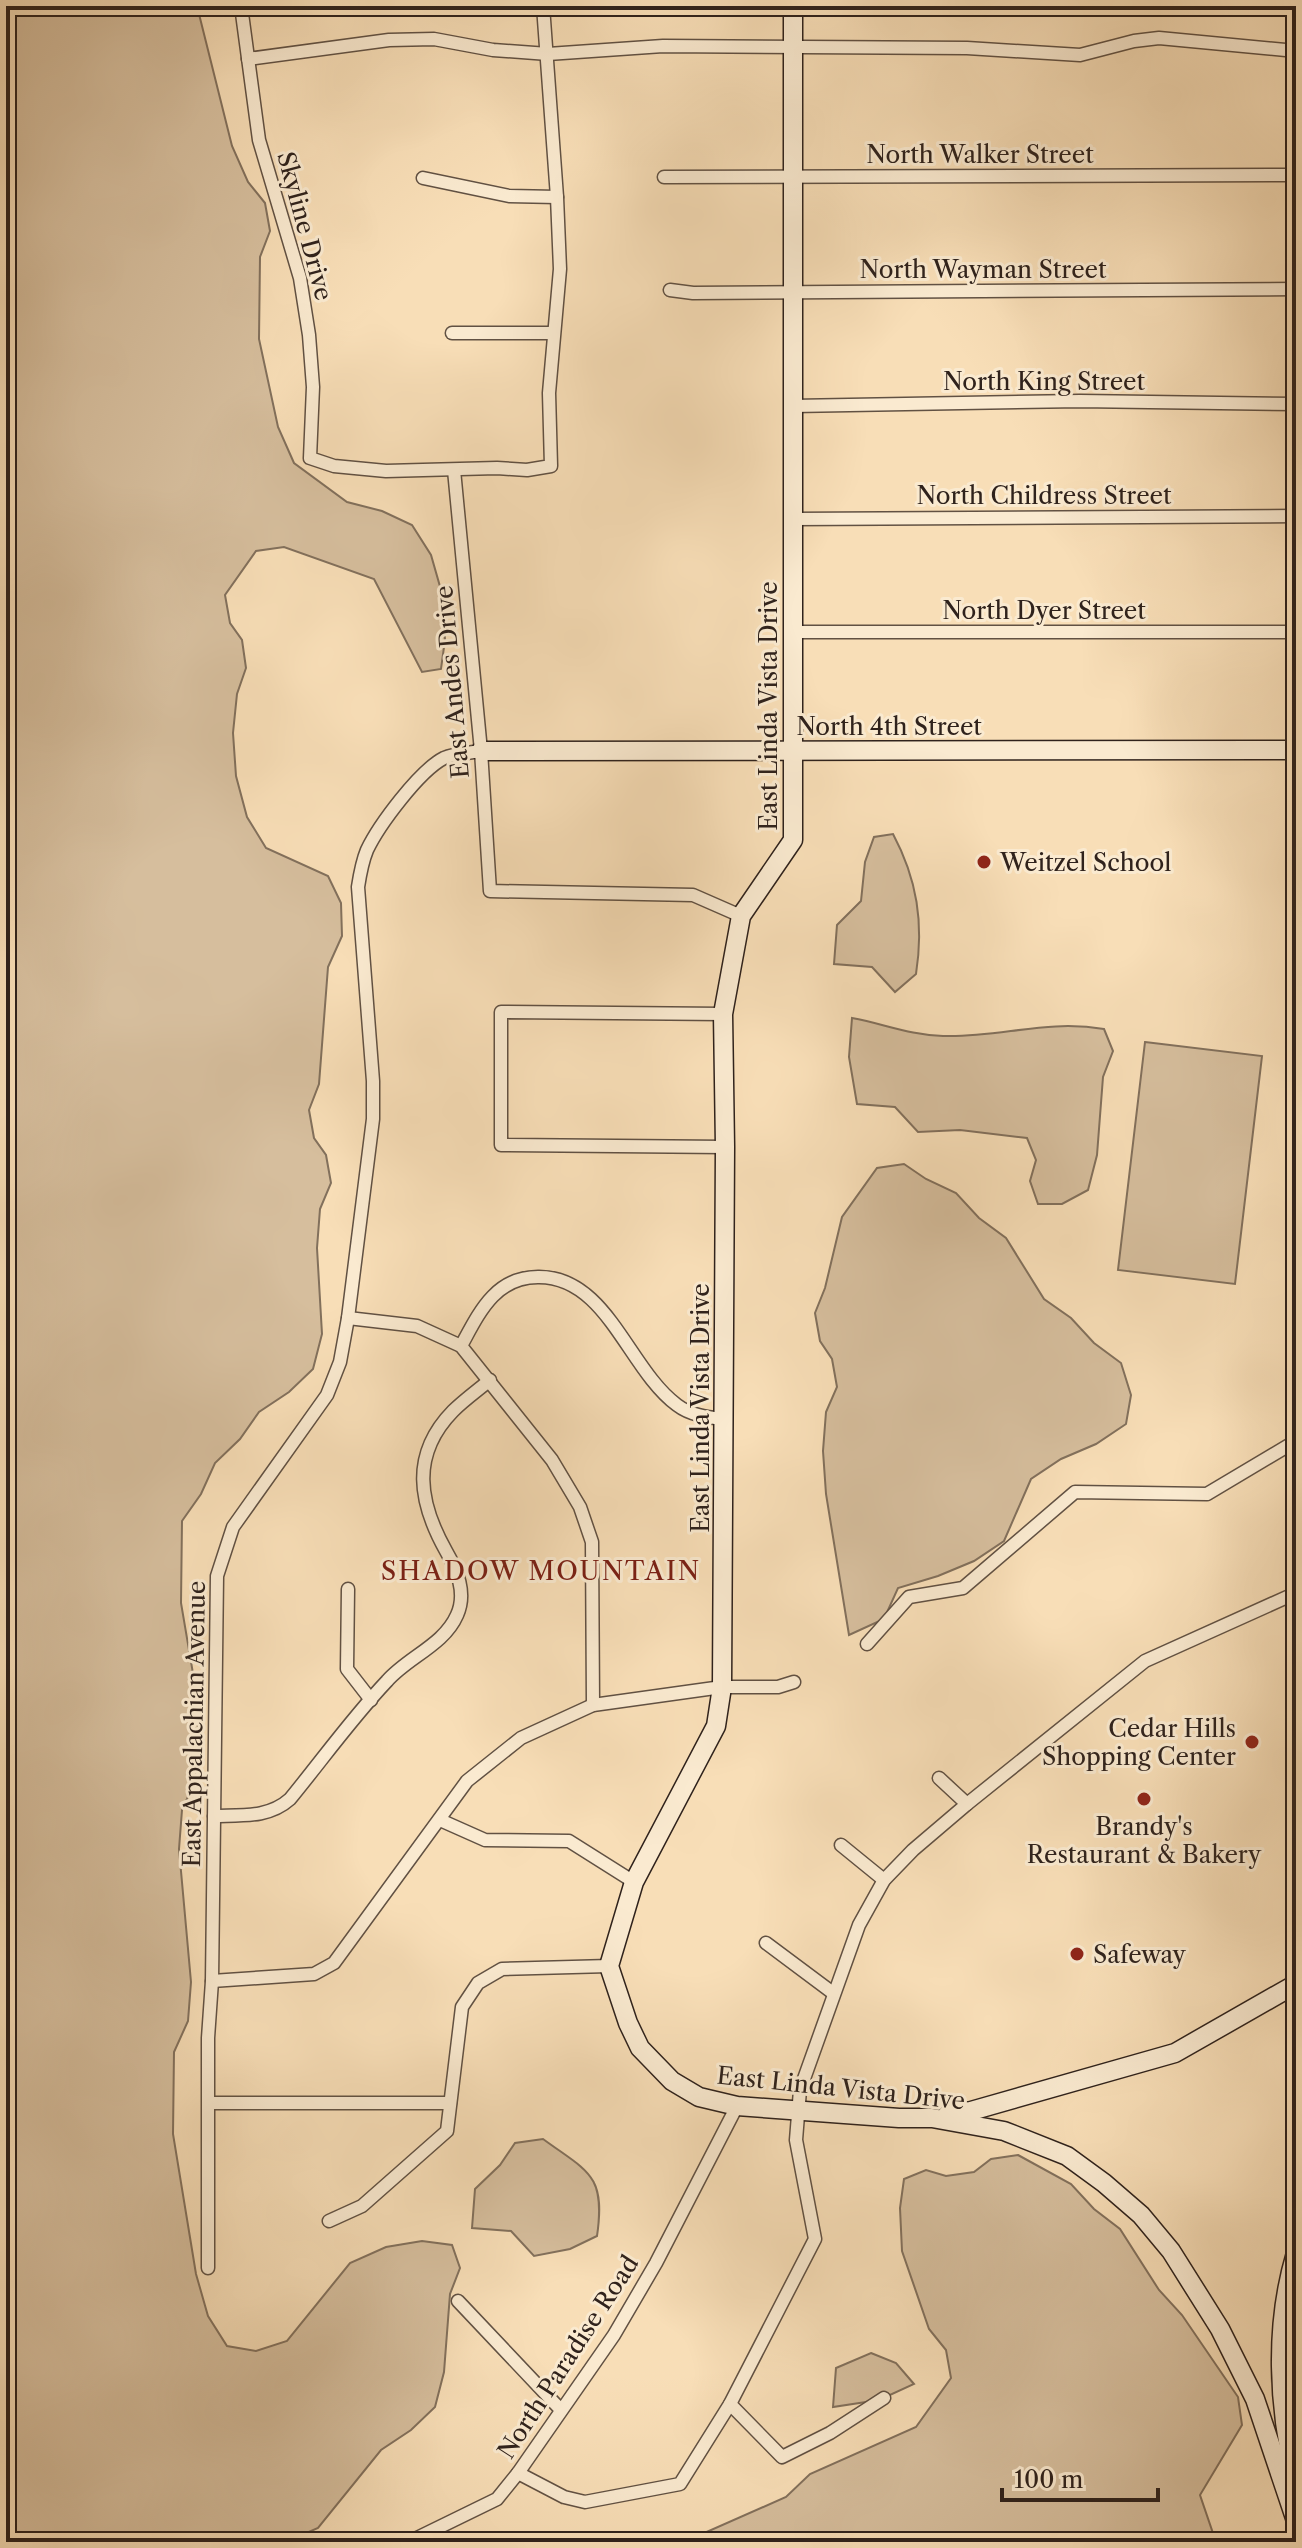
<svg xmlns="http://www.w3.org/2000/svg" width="1302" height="2548" font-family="'Libre Caslon Text',serif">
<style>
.green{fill:#d6be9d;stroke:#82705c;stroke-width:2}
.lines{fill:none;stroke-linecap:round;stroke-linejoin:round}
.street-casing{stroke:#615143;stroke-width:15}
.secondary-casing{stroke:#2f221c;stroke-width:21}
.street{stroke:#faead0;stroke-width:12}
.secondary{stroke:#faead0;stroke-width:18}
.poi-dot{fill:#8f2418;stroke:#faead0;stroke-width:3}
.labels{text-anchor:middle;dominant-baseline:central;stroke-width:6;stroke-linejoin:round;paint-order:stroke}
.street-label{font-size:24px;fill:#2f221c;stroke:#faead0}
.poi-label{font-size:24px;fill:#2f221c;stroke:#faead0;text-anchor:start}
.neighbourhood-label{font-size:26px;letter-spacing:2px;fill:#7a1f14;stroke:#faead0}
</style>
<rect width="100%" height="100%" fill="#f8deb7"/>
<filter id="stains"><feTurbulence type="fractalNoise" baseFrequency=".0025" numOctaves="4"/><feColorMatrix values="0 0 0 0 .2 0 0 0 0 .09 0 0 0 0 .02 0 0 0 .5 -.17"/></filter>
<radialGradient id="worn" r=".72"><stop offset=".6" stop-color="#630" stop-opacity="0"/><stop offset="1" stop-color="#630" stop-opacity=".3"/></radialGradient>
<g class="green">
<path d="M6 6H197L232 146 248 182 265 203 270 231 260 257 259 339 278 427 294 463 347 502 382 511 412 525 431 555 443 597 445 640 441 669 422 672 374 579 284 547 256 551 225 595 230 623 242 640 246 668 237 694 233 733 236 776 247 817 266 848 328 876 341 903 342 936 328 967 319 1084 309 1110 314 1138 326 1155 331 1183 320 1209 317 1248 322 1334 313 1369 289 1392 259 1412 240 1439 215 1463 201 1494 182 1521 181 1603 197 1697 199 1740 196 1779 182 1810 179 1849 191 1982 188 2021 174 2052 173 2134 196 2274 208 2316 227 2346 256 2351 287 2341 350 2263 386 2247 422 2241 452 2245 460 2268 450 2294 444 2372 435 2407 411 2430 381 2450 318 2528 286 2542H6Z"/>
<path d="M893 834C917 879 924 923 916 974L895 992 872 967 834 964 837 925 861 901 865 862 874 837Z"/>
<path d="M852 1018C885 1024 909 1035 943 1036 1000 1038 1045 1019 1104 1029L1113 1051 1103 1077 1097 1155 1088 1190 1062 1204H1038L1030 1181 1036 1160 1027 1138 960 1130 918 1132 895 1107 857 1104 849 1057Z"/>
<path d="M1145 1042 1262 1056 1235 1284 1118 1270Z"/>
<path d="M904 1164 926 1179 956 1193 979 1218 1006 1238 1044 1299 1071 1318 1094 1343 1121 1363 1131 1395 1126 1424 1096 1444 1061 1459 1031 1479 1004 1541 974 1561 938 1576 898 1588 884 1619 849 1635 826 1494 823 1451 826 1412 837 1387 832 1359 820 1341 815 1313 825 1288 842 1217 877 1168Z"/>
<path d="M543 2139C588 2172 606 2174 597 2236L570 2249 534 2256 511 2231 472 2228 475 2189 500 2165 515 2143Z"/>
<path d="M1018 2155 1071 2184 1094 2209 1120 2229 1159 2290 1182 2315 1238 2397 1242 2425 1200 2495 1216 2542H684L786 2497 810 2474 916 2427 951 2378 946 2350 929 2329 902 2251 900 2208 904 2179 926 2170 946 2176 974 2172 991 2159Z"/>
<path d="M871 2353 896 2363 914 2384 879 2400 833 2407 836 2368Z"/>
</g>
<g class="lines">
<g class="street-casing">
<g id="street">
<path d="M241 6 259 140 300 278 309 335 313 387 310 458 334 466 386 471 497 468 527 470 551 466 549 393 560 269 557 197 543 6"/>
<path d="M248 59 389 40 434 39 493 50 548 54 663 46 967 48 1080 55 1134 41 1159 38 1296 51"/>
<path d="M664 177 1296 175"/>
<path d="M423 178 509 196 557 197"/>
<path d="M670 290 693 293 1296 289"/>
<path d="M452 333H553"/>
<path d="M793 406 1080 401 1296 404"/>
<path d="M454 470 481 751 490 891 693 895 741 916"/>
<path d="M793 519 1296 516"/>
<path d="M793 632H1296"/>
<path d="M723 1014 501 1012V1145L725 1147"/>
<path d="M348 1318 417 1326 461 1346 552 1460 580 1507 592 1542 593 1705"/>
<path d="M461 1346C479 1313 495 1277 538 1277 607 1276 628 1369 677 1405 690 1415 706 1417 723 1419"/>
<path d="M348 1589 347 1669 371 1700"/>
<path d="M867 1644 909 1597 963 1588 1075 1492 1207 1494 1296 1441"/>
<path d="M939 1778 967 1804"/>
<path d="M214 1816C242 1815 269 1818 290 1799 322 1760 352 1718 387 1681 408 1657 444 1645 457 1615 467 1593 457 1570 446 1551 419 1503 410 1455 453 1411 464 1400 478 1390 490 1380"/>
<path d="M440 1820 485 1840 569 1841 634 1882"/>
<path d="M841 1845 884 1880"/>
<path d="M766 1943 833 1993"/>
<path d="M212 1981 314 1974 334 1963 467 1781 521 1738 593 1705 722 1687H778L794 1682"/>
<path d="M209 2103H450"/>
<path d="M329 2221 362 2206 447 2131 462 2007 478 1983 502 1969 609 1966"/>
<path d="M208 2268V2038L212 1981 217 1576 233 1527 327 1395 340 1362 348 1318 373 1119V1081L358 887C360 874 362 862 367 850 379 825 419 771 444 758 455 753 469 753 481 751"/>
<path d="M458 2301 561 2410"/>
<path d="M730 2404 782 2457 830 2433 884 2398"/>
<path d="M518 2473 564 2497 585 2502 680 2484 730 2404 815 2239 796 2140 800 2090 859 1925 884 1880 913 1850 967 1804 1145 1661 1296 1593"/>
<path d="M409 2542 497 2499 518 2473 614 2335 656 2263 737 2106"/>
</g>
</g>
<g class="secondary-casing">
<g id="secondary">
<path d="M793 6V840L741 916 723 1014 725 1147 722 1687 716 1726 634 1882 609 1966 628 2023 640 2048 672 2081 699 2097 737 2106 899 2118H932L1004 2131 1067 2156 1104 2183 1141 2215 1171 2251 1220 2329 1255 2399 1296 2521"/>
<path d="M481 751 1296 750"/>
<path d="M947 2115 971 2111 1175 2053 1296 1984"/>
<path d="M1296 2253C1274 2326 1278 2407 1296 2481"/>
</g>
</g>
<use href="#street" class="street"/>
<use href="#secondary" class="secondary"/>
</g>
<g class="poi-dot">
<circle cx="984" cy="862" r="8"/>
<circle cx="1252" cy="1742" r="8"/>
<circle cx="1144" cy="1799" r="8"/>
<circle cx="1077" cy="1954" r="8"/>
</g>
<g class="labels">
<g class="street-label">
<text x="980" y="154">North Walker Street</text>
<text transform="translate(305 226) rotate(75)">Skyline Drive</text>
<text x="983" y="269">North Wayman Street</text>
<text x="1044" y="381">North King Street</text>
<text x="1044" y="495">North Childress Street</text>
<text x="1044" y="610">North Dyer Street</text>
<text transform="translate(452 682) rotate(-95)">East Andes Drive</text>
<text transform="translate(768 706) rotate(-90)">East Linda Vista Drive</text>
<text x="889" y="726">North 4th Street</text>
<text transform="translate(700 1408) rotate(-90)">East Linda Vista Drive</text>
<text transform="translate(194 1724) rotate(-89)">East Appalachian Avenue</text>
<text transform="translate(841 2088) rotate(6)">East Linda Vista Drive</text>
<text transform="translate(568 2357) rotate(-57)">North Paradise Road</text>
</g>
<g class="poi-label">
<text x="1000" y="862">Weitzel School</text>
<text x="1236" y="1728" text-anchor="end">Cedar Hills<tspan x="1236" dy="28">Shopping Center</tspan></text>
<text x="1144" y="1826" text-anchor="middle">Brandy's<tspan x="1144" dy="28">Restaurant &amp; Bakery</tspan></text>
<text x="1093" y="1954">Safeway</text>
</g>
<g class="neighbourhood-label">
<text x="541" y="1571">SHADOW MOUNTAIN</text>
</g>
</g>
<rect width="1302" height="2548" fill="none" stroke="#f8deb7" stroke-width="32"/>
<rect x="8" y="8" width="1286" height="2532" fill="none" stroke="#2f221c" stroke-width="4"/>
<rect x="16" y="16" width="1270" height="2516" fill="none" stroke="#2f221c" stroke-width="2"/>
<path d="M1002 2488v12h156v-12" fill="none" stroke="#2f221c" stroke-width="4"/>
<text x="1014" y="2488" font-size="24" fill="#2f221c" stroke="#faead0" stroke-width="6" paint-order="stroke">100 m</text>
<rect width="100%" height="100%" filter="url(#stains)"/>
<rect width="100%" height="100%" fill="url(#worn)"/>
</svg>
